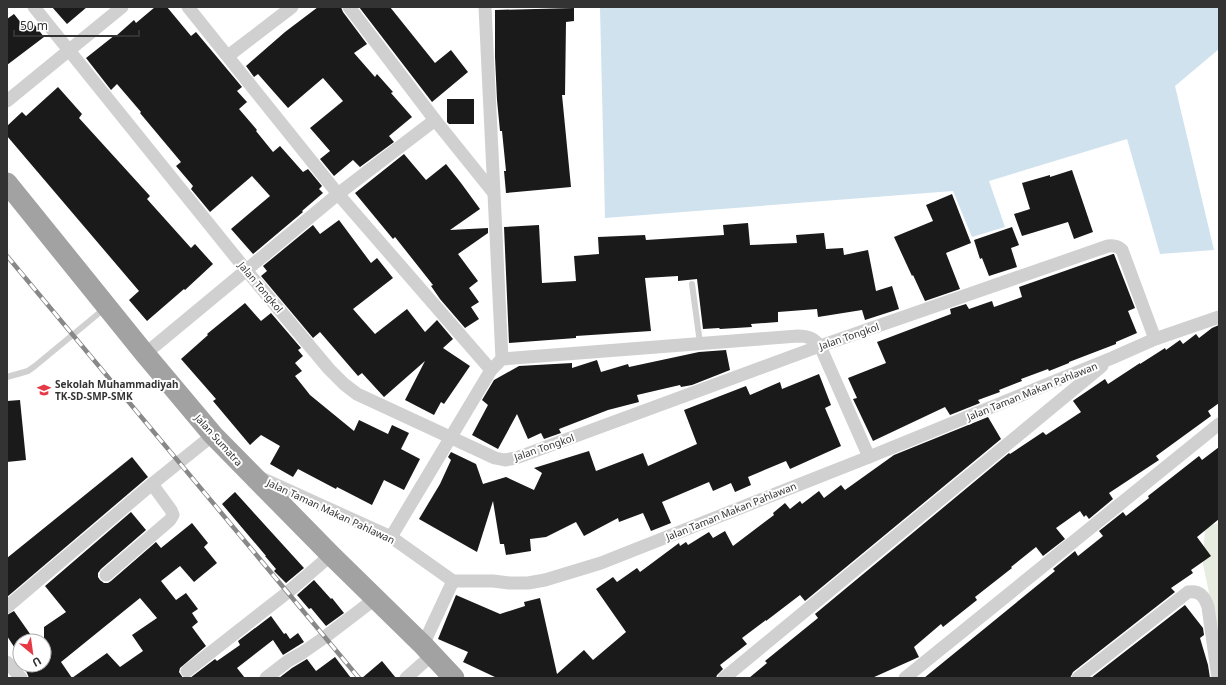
<svg xmlns="http://www.w3.org/2000/svg" width="1226" height="685" font-family="'Noto Sans',sans-serif">
<style>
.green{fill:#e6ecdf}
.water{fill:#cfe2ee}
.building{fill:#1a1a1a;fill-rule:evenodd}
.lines{fill:none;stroke-linecap:round;stroke-linejoin:round}
.service{stroke:#d0d0d0;stroke-width:6}
.minor{stroke:#d0d0d0;stroke-width:13}
.trunk{stroke:#a2a2a2;stroke-width:21}
.rail-casing{stroke:#888;stroke-width:4.5}
.rail{stroke:#fff;stroke-width:3;stroke-dasharray:9;stroke-linecap:butt}
.labels{text-anchor:middle;dominant-baseline:central;stroke-width:4;stroke-linejoin:round;paint-order:stroke}
.street-label{font-size:10px;fill:#333;stroke:#fff}
.poi-label{font-size:10px;font-weight:bold;fill:#333;stroke:#fff;text-anchor:start}
</style>
<rect width="100%" height="100%" fill="#fff"/>
<path class="green" d="M1219 523V641L1203 564 1205 526Z"/>
<path class="water" d="M600 7H1219V49L1175 86 1214 250 1160 254 1127 139 989 181 1005 227 972 237 953 191 605 218Z"/>
<g class="building">
<path d="M52 7H87L67 24Z"/>
<path d="M155 7H167L191 36 196 32 242 87 237 91 247 102 239 109 257 130 256 131 273 152 280 146 303 172 308 169 322 186 319 189 323 193 302 211 303 212 253 254 231 229 270 196 252 176 210 212 191 189 193 186 176 166 181 162 140 113 141 112 117 84 111 90 86 58 115 35 116 36 134 20 136 23Z"/>
<path d="M318 7H341L343 12 367 44 354 53 375 77 377 74 393 92 391 93 412 117 389 136 394 142 360 167 353 160 334 176 320 159 330 151 310 128 343 101 323 78 288 108 258 74 254 77 246 66 285 32Z"/>
<path d="M359 7H390L435 63 451 50 468 72 432 102Z"/>
<path d="M574 8V21L566 22 565 95H562L571 187 506 193 504 171H506L502 131H500L497 100 495 57V10Z"/>
<path d="M14 14 26 29 34 24 44 37 7 65V19Z"/>
<path d="M58 87 82 114 79 118 150 196 147 199 191 248 195 244 213 264 185 290 184 289 147 321 129 300 139 291 7 136V126L22 112 26 116Z"/>
<path d="M447 99H474V124H449L447 122Z"/>
<path d="M404 154 426 180 446 164 461 183 480 209 450 230 488 228V233L458 254 478 281 469 288 479 302 471 307 479 319 465 328 440 299 431 286 433 285 395 237 393 239 355 193Z"/>
<path d="M1072 170 1093 232 1074 239 1068 222 1022 236 1014 214 1030 209 1022 183 1050 175V177Z"/>
<path d="M952 194 971 243 946 253 960 289 925 301 913 275 912 276 894 237 933 221 926 205Z"/>
<path d="M339 220 371 263 377 258 393 278 353 309 375 334 407 309 425 332 437 320 453 339 443 348 470 366 444 404 441 402 434 415 405 400 425 361 384 397 362 373 358 376 320 332 313 338 261 276 267 271 263 266 313 225 320 234Z"/>
<path d="M748 223 750 245 797 243 796 235 824 233 826 249 843 248 844 255 868 250 876 291 892 286 899 309 865 320 862 310 818 317 817 309 778 312V322L751 324 752 327 720 329 719 328 703 329 697 279 678 281V276L645 278 651 331 576 336V338L509 343 504 227 539 225 542 283 576 281 574 256 599 254 598 237 645 235 646 240 724 235 723 225Z"/>
<path d="M1012 227 1019 245 1011 248 1017 267 989 276 982 258 980 259 974 240Z"/>
<path d="M1113 254H1114L1135 308 1128 311 1137 333 1116 342V344L1069 362V363L1049 371 1048 369 1021 379 1022 381 999 390 1000 392 978 400 980 403 950 415 945 407 873 441 853 399 857 398 848 378 886 363 877 342 951 314 950 309 966 304 969 309 992 301 994 307 1022 297 1019 287Z"/>
<path d="M245 303 261 321 271 313 301 348 298 350 303 356 295 363 302 371 295 376 310 395 354 431 359 420 388 434 392 425 409 433 401 449 420 459 404 490 384 480 372 505 337 487 336 489 298 469 293 477 270 464 280 446 261 435 250 445 213 401 216 399 181 359 208 335 207 334Z"/>
<path d="M1219 325V403L1208 411 1211 416 1156 456 1159 460 1109 493 1113 499 1089 519 1086 515 1084 517 1080 511 1056 528 1065 539 1043 556 1036 547 1011 567 1012 568 975 597 977 600 943 627 941 624 914 647 919 657 872 678H749L767 663 765 661 818 618 815 614 1009 453 1010 454 1043 432 1046 435 1081 412 1073 401 1074 400 1105 379 1108 384 1140 363V364L1165 348 1166 350 1180 340 1183 344 1196 334 1199 338 1212 328Z"/>
<path d="M726 350 730 370 692 385 681 387 680 385 637 395 639 402 608 410 559 429 561 433 544 439 541 433 528 439 517 414 498 449 472 435 488 405 482 400 494 380 519 366 572 363V368L597 360 601 372 628 364 629 367 699 352Z"/>
<path d="M819 374 831 405 825 408 841 446 790 469 786 461 748 477 751 485 735 492 731 483 713 491 709 482 662 502 671 523 651 531 643 513 619 522 618 518 584 536 576 522 546 537 530 539 531 551 506 555 504 544H500L493 501 477 552 419 519 440 484 451 460 448 457 451 452 476 464 483 484 506 477 534 490 542 473 534 468 589 451 596 471 643 453 648 466 697 444 684 410 746 386 750 395 780 382 782 389Z"/>
<path d="M20 400 26 460 7 462V401Z"/>
<path d="M988 417 1001 439 805 601 800 595 766 621V620L742 638 747 644 720 665 723 669 717 675 716 678H497L463 662 468 652 438 639 456 595 500 614 525 606 524 602 540 598 557 674 584 650 593 660 626 632 596 589 613 577 617 582 637 568 640 572 679 543 680 546 686 542 688 545 709 532 713 538 725 531 733 546 774 515 773 513 785 503 790 509 800 501 802 504 819 491 824 498 841 485 845 490 894 455Z"/>
<path d="M1219 447V519L1197 537 1211 556 1191 570 1193 573 1171 588 1175 592 1073 672 1070 678H924L1055 571 1053 569 1075 551 1078 556 1103 536 1099 531 1123 512 1126 516 1149 498 1148 496 1199 456 1202 460Z"/>
<path d="M132 457 148 477 7 597V558Z"/>
<path d="M235 492 304 568 286 583 274 571 276 569 265 556H266L222 504Z"/>
<path d="M131 512 146 530 101 569 98 573V577L100 580 104 583H108L111 581 156 542 161 548 192 523 208 543 204 547 217 563 194 582 180 566 161 581 176 600 186 593 198 609 192 613 198 622 192 627 206 646 180 668 179 672 183 678H29L27 673 25 670 28 668 26 665H44V627L66 612 45 586ZM140 598 157 618 132 635 143 651 120 667 107 653 72 678 61 662Z"/>
<path d="M314 580 331 599 332 598 344 613 326 626 311 608 309 609 297 595Z"/>
<path d="M1185 605 1203 628 1204 635 1200 638 1208 665 1210 678H1091Z"/>
<path d="M14 611 35 641H20V656L7 636V615Z"/>
<path d="M271 616 284 634 286 633 290 639 298 633 304 642 283 655 273 640 237 668 245 678H190L215 659 217 661 240 645 238 641Z"/>
<path d="M335 657 351 678H279L292 668 307 659 316 671Z"/>
<path d="M382 661 396 678H362Z"/>
</g>
<g class="lines">
<g class="service">
<path d="M692 284 700 343"/>
<path d="M7 377 28 371 35 366 104 309"/>
</g>
<g class="minor">
<path d="M34 7 246 270 329 369 344 384 357 394 495 458 505 460 516 458 820 346 1108 246C1114 245 1118 246 1122 250L1155 339"/>
<path d="M188 7 338 194 491 370"/>
<path d="M349 7 435 120 493 192"/>
<path d="M485 7 502 359"/>
<path d="M228 56 292 7"/>
<path d="M7 101 122 7"/>
<path d="M145 354 338 194 435 120"/>
<path d="M261 478 391 537 453 581H493L509 583H528L545 580 601 563 869 457 1112 358 1155 339 1219 317"/>
<path d="M391 537 491 370 502 359 798 336C808 336 813 338 820 346L869 457"/>
<path d="M106 575 170 520 173 515 171 510 152 484"/>
<path d="M7 607 152 484 213 435"/>
<path d="M423 645 453 581"/>
<path d="M7 662 21 678"/>
<path d="M187 671 288 592 331 555"/>
<path d="M266 678 288 661 302 653 325 637 376 598"/>
<path d="M406 678 432 655"/>
<path d="M724 678 1102 366"/>
<path d="M905 678 1219 424"/>
<path d="M1078 678 1188 592C1200 590 1205 597 1208 607L1218 678"/>
</g>
<path class="trunk" d="M7 183 145 354 213 435 331 555 423 645 454 678"/>
<g class="rail-casing">
<path id="rail" d="M7 256 359 678"/>
</g>
<use href="#rail" class="rail"/>
</g>
<defs>
<g id="school-bare" transform="scale(1.08)"><path d="M0-5L7-2L0 1L-7-2ZM-4 1L0 2.5L4 1V4Q0 6-4 4Z" fill="#e63946" stroke="#fff" stroke-width="2.5" paint-order="stroke"/></g>
</defs>
<g fill-rule="evenodd">
<use href="#school-bare" x="44" y="390"/>
</g>
<g class="labels">
<g class="street-label">
<text transform="translate(261 287) rotate(50)">Jalan Tongkol</text>
<text transform="translate(849 336) rotate(-19)">Jalan Tongkol</text>
<text transform="translate(1032 391) rotate(-22)">Jalan Taman Makan Pahlawan</text>
<text transform="translate(219 440) rotate(48)">Jalan Sumatra</text>
<text transform="translate(544 447) rotate(-19)">Jalan Tongkol</text>
<text transform="translate(331 511) rotate(25)">Jalan Taman Makan Pahlawan</text>
<text transform="translate(731 511) rotate(-22)">Jalan Taman Makan Pahlawan</text>
</g>
<g class="poi-label">
<text x="55" y="384">Sekolah Muhammadiyah<tspan x="55" dy="12">TK-SD-SMP-SMK</tspan></text>
</g>
</g>
<rect width="1226" height="685" fill="none" stroke="#333333" stroke-width="16"/>
<g transform="translate(32 653) rotate(151)"><circle r="19" fill="#ffffff" stroke="#adadad"/>
<path d="M0-3L7 15L0 10L-7 15Z" fill="#e63946"/>
<text y="-6" font-size="11" font-weight="bold" text-anchor="middle" fill="#333333">U</text>
</g>
<path d="M14 30v6h125v-6" fill="none" stroke="#333333" stroke-width="2"/>
<text x="20" y="30" font-size="12" fill="#333333" stroke="#ffffff" stroke-width="3" paint-order="stroke">50 m</text>
</svg>
